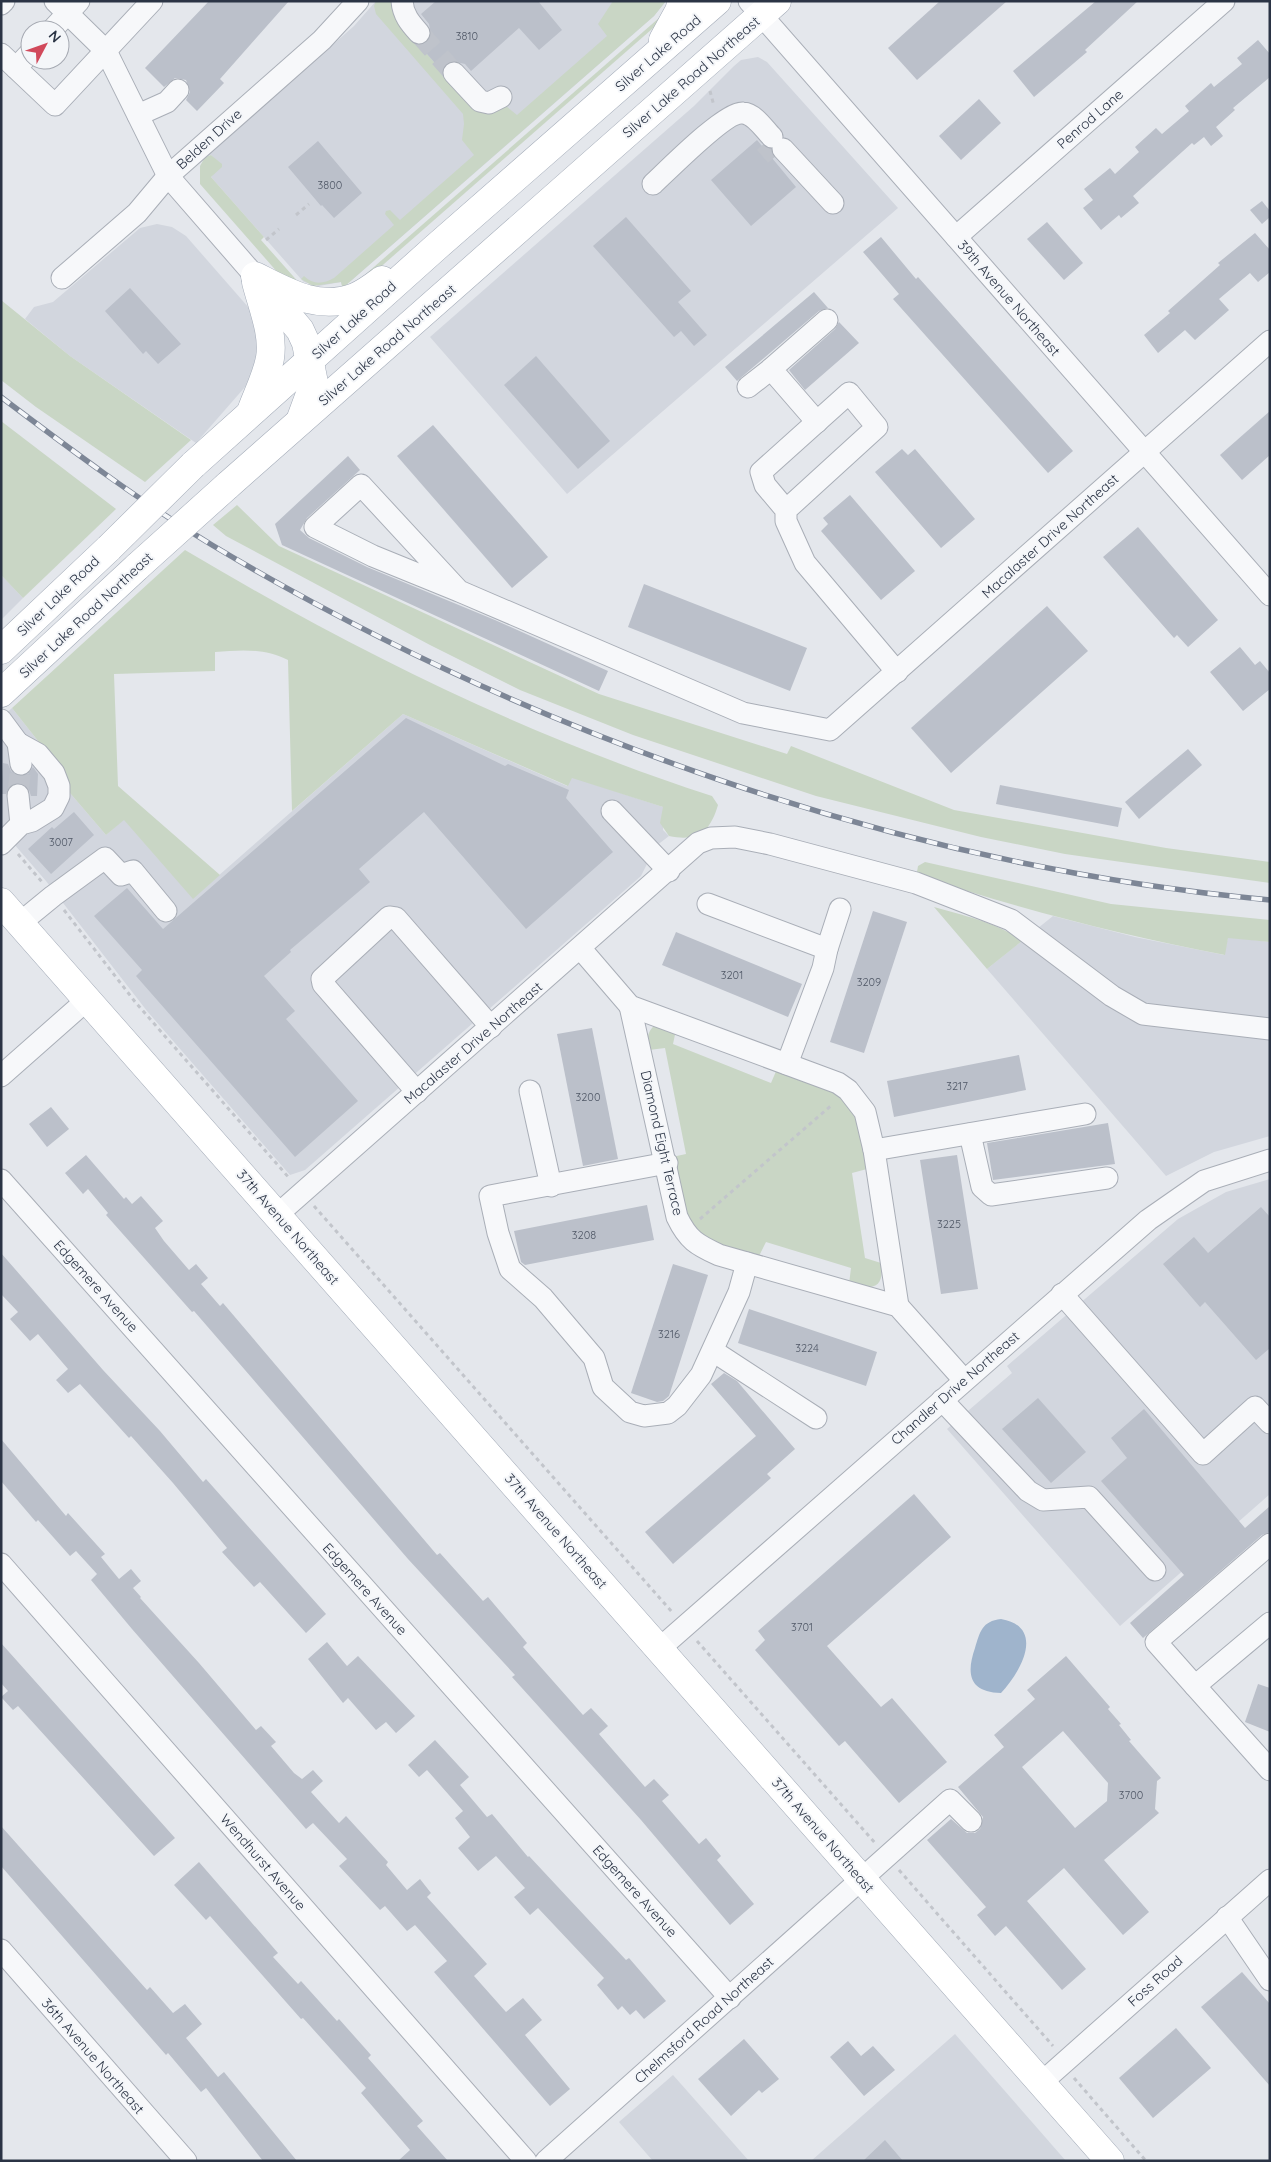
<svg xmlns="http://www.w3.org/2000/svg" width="1271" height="2162" font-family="Quicksand,sans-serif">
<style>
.built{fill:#d2d6de}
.green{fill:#c9d6c5}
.water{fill:#9fb4cc}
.building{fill:#bbc0ca;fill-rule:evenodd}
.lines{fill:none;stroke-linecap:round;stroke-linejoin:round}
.minor-tunnel{stroke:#bfc3cb;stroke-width:21;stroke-dasharray:21 11;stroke-linecap:butt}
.minor-casing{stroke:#a9aeb7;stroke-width:23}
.major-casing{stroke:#a3abb8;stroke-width:29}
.path{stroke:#c2c5cb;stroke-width:3;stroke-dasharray:4 4;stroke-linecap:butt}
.minor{stroke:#f7f8fa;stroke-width:21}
.major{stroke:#fff;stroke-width:28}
.rail-casing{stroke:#7d8696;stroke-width:5.5}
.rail{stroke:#f4f6f9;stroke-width:4;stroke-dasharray:11;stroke-linecap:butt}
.major-bridge-casing{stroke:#a3abb8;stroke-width:29;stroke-linecap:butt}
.major-bridge{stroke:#fff;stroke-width:28}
.labels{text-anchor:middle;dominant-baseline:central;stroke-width:4;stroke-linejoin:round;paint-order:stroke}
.number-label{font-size:11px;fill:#4f5766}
.street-label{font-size:14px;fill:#2b3445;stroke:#f4f6f9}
</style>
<rect width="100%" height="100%" fill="#e4e7ec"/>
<g class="built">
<path d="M376 1H666L654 16 352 280 342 286 341 282 319 286 304 282 301 279 211 177 221 164 211 155 205 157 354 26Z"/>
<path d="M758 57 767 62 898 208 567 494 430 337 694 106 734 66 741 60Z"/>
<path d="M157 224 172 227 186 236 249 308 255 318 262 338 252 379 196 443 70 356 25 319 34 307 53 302 140 228Z"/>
<path d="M1 575 23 598 1 620Z"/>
<path d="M12 708 57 765 67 783 70 793 106 835 124 819 193 898 403 714 567 786 572 777 663 807V830L669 836 656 846 641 876 305 1170 290 1175 147 1011 46 881 1 829V718Z"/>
<path d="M1053 916 1135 937 1224 955 1228 937 1270 942V1136L1214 1152 1166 1176 987 969Z"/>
<path d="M1270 1179V1494L1120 1626 947 1429 1012 1373 1007 1366 1178 1219 1226 1192Z"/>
<path d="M955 2034 1066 2161H811Z"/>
<path d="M673 2075 749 2161H653L619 2122Z"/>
</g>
<g class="green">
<path d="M376 1H398L413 39 479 111 489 114 506 106 517 115 607 36 598 24 613 1H666L654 16 345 286H342L341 282 313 286 301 279 304 276C313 285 323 284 334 278L394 225 385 214 386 211 390 210 400 220 474 155 462 140 464 124 463 114 376 14 374 6Z"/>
<path d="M667 11 660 22 376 271 351 287Z"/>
<path d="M211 155 222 164V167L211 177 264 237 261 240 301 285 314 290 337 287 339 292C319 295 302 294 286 282L200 184V166L205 157Z"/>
<path d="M1 300 70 356 191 440 145 482 36 407 1 380Z"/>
<path d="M1 421 116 509 23 598 1 575Z"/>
<path d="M237 505 279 546 599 694 787 754 791 746 954 810 1166 848 1270 862V883L1065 854 981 837 816 796 633 735 520 690 430 645 226 536 213 525Z"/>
<path d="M185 550C355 651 524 735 712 796L718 805C710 832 698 842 669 836L660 823 663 807 572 778 568 786 403 714 292 811 288 660C264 648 241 650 215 652V671L114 674 118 786 220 875 193 899 124 820 106 835 70 793 67 783 57 765 12 708Z"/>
<path d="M925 862 1111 904 1270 920V942L1228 938 1225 955C1121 935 1020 909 920 876L917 872 918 866Z"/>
<path d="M934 907C964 916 997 922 1022 941L987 969Z"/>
<path d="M654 1026 676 1030 673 1044 771 1083 777 1069C808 1080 850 1090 860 1126 864 1140 864 1155 867 1169L852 1173 865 1258 881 1263C885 1291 870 1289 849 1284L851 1268 766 1242 758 1258C744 1253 728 1250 714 1244 681 1228 680 1189 672 1157L686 1154 665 1048 649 1050C646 1042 647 1032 654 1026Z"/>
</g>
<path class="water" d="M1001 1619C1046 1627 1021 1672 1001 1693 969 1692 966 1674 975 1648 980 1632 982 1621 1001 1619Z"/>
<g class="building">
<path d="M209 1H289L220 79 224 83 197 111 186 100 190 92 186 80 175 78 164 87 145 68Z"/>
<path d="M436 1H538L562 30 539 50 519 28 471 71 465 64 452 61 445 64 442 71 419 45 427 43 431 36 429 24 421 14Z"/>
<path d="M940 1H1007L917 80 888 48Z"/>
<path d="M1096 1H1138L1085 50 1087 52 1034 97 1013 71Z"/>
<path d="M1258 40 1270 54V77L1233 108 1235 110 1216 127 1223 136 1211 146 1204 137 1194 145 1192 143 1133 196 1139 203 1121 218 1119 215 1101 230 1083 208 1093 200 1084 189 1110 168 1115 174 1139 152 1135 147 1156 128 1162 134 1189 111 1185 106 1211 83 1214 87 1242 64 1237 58Z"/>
<path d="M979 99 1001 123 961 160 939 136Z"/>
<path d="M757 140 762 146 771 149 772 158 796 187 751 226 711 180Z"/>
<path d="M318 141 362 193 334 218 322 205 321 206 288 167Z"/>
<path d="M1262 201 1270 211V217L1262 224 1250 210Z"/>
<path d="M626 217 691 291 678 302 707 335 694 346 681 331 674 337 593 246Z"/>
<path d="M1047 222 1083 263 1064 280 1027 239Z"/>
<path d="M1255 233 1270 250V272L1258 282 1250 273 1219 299 1229 310 1195 340 1185 330 1158 353 1144 335 1170 313 1168 311 1220 265 1218 263Z"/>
<path d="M881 237 916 279 918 277 1073 451 1048 473 893 299 899 294 863 252Z"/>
<path d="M130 288 181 344 158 364 146 351 143 354 105 311Z"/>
<path d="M814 292 828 308 819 311 737 381 725 367Z"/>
<path d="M839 322 859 343 805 390 789 370 835 329Z"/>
<path d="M536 356 610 441 578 469 504 385Z"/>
<path d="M1270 411V455L1242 480 1220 455Z"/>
<path d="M433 425 548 557 512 588 397 456Z"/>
<path d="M902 449 908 455 915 449 975 519 941 548 875 472Z"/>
<path d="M348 456 360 470 307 518 300 530 309 538 367 567 495 620 608 671 599 691 282 545 275 524Z"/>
<path d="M850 495 915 571 881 600 821 531 828 524 823 518Z"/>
<path d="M1138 527 1218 620 1188 647 1177 635 1174 638 1103 557Z"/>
<path d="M644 584 807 648 790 691 628 627Z"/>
<path d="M1047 606 1088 651 951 773 911 728Z"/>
<path d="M1240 647 1255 665 1260 661 1270 673V689L1243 711 1210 672Z"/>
<path d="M406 718 505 766 508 764 569 790 566 798 613 852 526 929 424 812 359 869 370 882 290 950 291 952 264 976 295 1011 286 1019 358 1101 295 1157 136 976 142 970 94 916 127 888 163 929Z"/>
<path d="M1188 749 1202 765 1139 819 1125 802Z"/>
<path d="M3 763 8 764 11 771 17 776 28 774 33 767 38 774 37 796H31L28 787 17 783 10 785 6 794H1Z"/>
<path d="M1000 785 1122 808 1118 827 996 804Z"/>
<path d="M74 812 94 835 51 874 28 849 52 827 54 829Z"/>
<path d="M873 911 907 922 864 1053 830 1042Z"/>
<path d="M676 932 802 984 788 1017 662 965Z"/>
<path d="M592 1028 618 1159 583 1166 557 1034Z"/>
<path d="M1019 1055 1026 1090 894 1117 887 1081Z"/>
<path d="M51 1107 69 1129 47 1147 29 1124Z"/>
<path d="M1108 1123 1115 1164 993 1180 987 1143Z"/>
<path d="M86 1155 124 1199 126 1197 132 1204 141 1196 163 1221 155 1228 164 1241 189 1270 196 1264 208 1278 201 1284 220 1306 223 1303 437 1555 440 1553 483 1601 488 1597 527 1643 523 1647 583 1715 591 1708 608 1726 599 1734 645 1787 654 1779 669 1795 662 1801 699 1844 706 1838 721 1856 717 1860 754 1904 730 1925 641 1820 512 1677 515 1675 408 1559 194 1311 192 1312 106 1215 108 1213 88 1189 83 1194 65 1173Z"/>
<path d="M957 1155 978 1289 941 1294 920 1160Z"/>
<path d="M647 1205 654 1240 525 1265 521 1262 514 1231Z"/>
<path d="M1261 1207 1270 1217V1348L1256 1360 1205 1302 1200 1307 1163 1264 1194 1237 1208 1253Z"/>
<path d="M1 1253 103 1370 160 1431 203 1482 206 1479 326 1614 306 1633 260 1582 254 1587 222 1552 227 1548 173 1483 131 1436 129 1438 80 1384 68 1393 56 1380 68 1369 38 1334 30 1341 10 1319 18 1312 1 1294Z"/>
<path d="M673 1264 708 1275 669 1396 663 1401 657 1402 631 1393Z"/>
<path d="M749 1309 877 1352 866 1386 738 1343Z"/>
<path d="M724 1373 737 1381 795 1449 767 1474 771 1478 673 1564 645 1532 756 1436 711 1384Z"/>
<path d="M1038 1398 1086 1452 1051 1483 1002 1429Z"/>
<path d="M1144 1409 1245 1528 1270 1506V1532L1262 1535 1143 1638 1130 1623 1184 1575 1101 1481 1127 1458 1111 1438Z"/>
<path d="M1 1439 66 1516 68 1513 105 1554 101 1557 119 1579 131 1569 141 1581 133 1588 141 1597 140 1598 199 1663 256 1730 261 1726 276 1742 271 1746 294 1773 302 1779 313 1770 323 1781 311 1792 339 1823 346 1816 388 1862 386 1865 407 1890 420 1879 431 1893 427 1897 487 1964 474 1976 506 2012 523 1998 542 2020 525 2035 570 2089 550 2106 434 1972 447 1961 415 1925 407 1931 385 1906 380 1910 339 1866 347 1859 313 1823 306 1829 132 1629 91 1580 97 1574 76 1551 70 1556 38 1520 36 1522 1 1481Z"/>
<path d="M914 1494 951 1537 827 1646 881 1707 892 1698 947 1762 899 1803 845 1741 839 1746 755 1650 765 1640 758 1631Z"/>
<path d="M327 1642 347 1666 358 1656 415 1716 396 1733 386 1722 376 1730 348 1698 343 1703 308 1659Z"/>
<path d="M1 1643 175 1838 154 1856 18 1706 13 1710 1 1697 8 1691 1 1683Z"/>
<path d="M1066 1656 1110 1707 1108 1709 1121 1724 1119 1725 1131 1740 1129 1741 1161 1778 1157 1781 1155 1809 1159 1813 1104 1860 1149 1912 1123 1935 1064 1868 1027 1901 1086 1969 1062 1990 1006 1926 995 1936 977 1915 986 1907 927 1840 951 1819 967 1833H975L980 1829 983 1817 958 1787 1004 1747 994 1735 1035 1699 1027 1690ZM1063 1731 1108 1783 1107 1801 1075 1828 1022 1767Z"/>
<path d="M1258 1684 1270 1688V1732L1245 1722Z"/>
<path d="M435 1740 469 1777 460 1785 487 1817 492 1814 528 1857 529 1856 626 1960 629 1958 666 2001 644 2019 636 2010 630 2015 622 2006 618 2010 597 1985 604 1978 538 1908 530 1915 514 1897 525 1888 496 1856 478 1871 458 1848 470 1837 455 1818 463 1811 427 1770 419 1777 408 1765Z"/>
<path d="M1 1826 147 1990 150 1987 173 2013 185 2004 202 2024 186 2038 218 2077 224 2072 297 2161H263L206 2088 201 2092 168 2053 166 2055 1 1866Z"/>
<path d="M199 1862 278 1953 273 1957 298 1984 301 1981 337 2021 339 2019 371 2055 368 2058 423 2121 417 2126 448 2161H398L410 2150 361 2093 366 2088 303 2018 301 2019 210 1916 206 1920 174 1885Z"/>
<path d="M1242 1972 1270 2004V2086L1201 2007Z"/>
<path d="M1176 2028 1211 2068 1153 2118 1119 2078Z"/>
<path d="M744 2039 779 2079 762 2093 759 2090 731 2116 698 2079Z"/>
<path d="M848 2041 861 2056 873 2046 895 2070 864 2096 830 2057Z"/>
<path d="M885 2140 903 2161H863Z"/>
</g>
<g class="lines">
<g class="minor-tunnel">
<path d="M419 33 454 73"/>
<path d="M765 143 776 156"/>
<path d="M18 795 21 764"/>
</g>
<g class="minor-casing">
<g id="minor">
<path d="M55 1 106 51 168 176 255 276"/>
<path d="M402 1C403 15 410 23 419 33"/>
<path d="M749 1 1270 595"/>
<path d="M1 4 4 1"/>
<path d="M52 30 79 1"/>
<path d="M1 54 55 105 152 1"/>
<path d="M16 68 30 53"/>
<path d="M454 73 480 101 489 103 501 97"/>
<path d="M138 115 167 102 178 90"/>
<path d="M783 149 833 203"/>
<path d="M653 184C668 170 726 111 743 113 755 114 764 129 772 137"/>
<path d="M956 237 1224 1"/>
<path d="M62 278 137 213 168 176 322 40 358 1"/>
<path d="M748 387 771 369"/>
<path d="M817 422 771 369 827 320"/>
<path d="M786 510 765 485 761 472 849 393 877 427 786 510V521L805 563 897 672"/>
<path d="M459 591 373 556 315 527 361 485 459 591 743 713 830 730 1270 341"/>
<path d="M1 720 18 743 21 764"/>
<path d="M18 795 21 824"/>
<path d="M612 811 669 871"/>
<path d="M1 844 21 824 32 821 53 808 59 796V786L54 773 38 754 18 743"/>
<path d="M708 904 827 949"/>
<path d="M20 923 53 896 105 858 121 875 133 871 166 911"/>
<path d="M581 949 630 1006 838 1083 848 1090 865 1112 874 1150 898 1306"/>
<path d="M630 1006 677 1217C688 1240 697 1245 719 1255L898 1306 964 1380"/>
<path d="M787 1064 823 968 827 949 840 909"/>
<path d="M1 1076 88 999"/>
<path d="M530 1091 551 1186"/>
<path d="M417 1092 323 984 322 979 389 917 396 918 491 1027"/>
<path d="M970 1134 982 1187 991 1195 1107 1178"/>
<path d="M874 1150 1085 1114"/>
<path d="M667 1163 490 1196 498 1233 510 1269 543 1298 594 1358 603 1387 630 1412 644 1416 668 1413 677 1406 701 1375 739 1292 747 1263"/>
<path d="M1 1180 730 1998"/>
<path d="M277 1215 698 843 711 838 735 837 770 844 916 883 1011 920 1112 996 1143 1014 1270 1029"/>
<path d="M1062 1294 1203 1454 1255 1407 1270 1423"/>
<path d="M713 1351 816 1418"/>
<path d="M942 1400 1028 1491 1043 1500 1089 1497 1155 1570"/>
<path d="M1 1564 526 2161"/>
<path d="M1270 1623 1195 1686 1270 1770"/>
<path d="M659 1649 1148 1220 1204 1181 1270 1160"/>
<path d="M1195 1686 1156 1642 1270 1544"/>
<path d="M1227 1917 1270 1980"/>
<path d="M1 1950 186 2161"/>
<path d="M1041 2083 1270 1880"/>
<path d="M546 2161 950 1800 971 1821"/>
</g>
</g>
<g class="major-casing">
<g id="major">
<path d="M663 40 679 11 682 1"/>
<path d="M255 276C287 292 318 311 355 297 365 293 374 286 382 280"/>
<path d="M263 286 300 330 306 343 314 383 300 421"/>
<path d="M252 409C258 393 267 375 270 358 274 333 262 306 256 282"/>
<path d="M193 465 435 248 717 1"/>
<path d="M227 486 777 1"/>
<path d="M1 650 109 548"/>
<path d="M1 693 138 566"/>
<path d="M1 902 1110 2161"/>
</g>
</g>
<g class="path">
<path d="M710 91 714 106"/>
<path d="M296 215 309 204"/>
<path d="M266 240 279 229"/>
<path d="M18 854 42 882"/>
<path d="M64 910 136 1003 290 1179"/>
<path d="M314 1206 672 1612"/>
<path d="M700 1219 833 1104"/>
<path d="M697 1641 875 1843"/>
<path d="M899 1870 1053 2046"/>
<path d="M1074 2078 1146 2161"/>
</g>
<use href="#minor" class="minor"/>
<use href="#major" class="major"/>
<g class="rail-casing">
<path id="rail" d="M1 397C70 449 138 500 212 545 528 734 902 866 1270 900"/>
</g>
<use href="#rail" class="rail"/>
<g class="major-bridge-casing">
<g id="major-bridge">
<path d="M109 548 193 465"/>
<path d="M138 566 227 486"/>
</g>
</g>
<use href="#major-bridge" class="major-bridge"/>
</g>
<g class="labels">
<g class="number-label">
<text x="467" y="36">3810</text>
<text x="330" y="185">3800</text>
<text x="61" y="842">3007</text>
<text x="732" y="975">3201</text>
<text x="869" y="982">3209</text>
<text x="957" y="1086">3217</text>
<text x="588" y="1097">3200</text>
<text x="949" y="1224">3225</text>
<text x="584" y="1235">3208</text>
<text x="669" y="1334">3216</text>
<text x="807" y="1348">3224</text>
<text x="802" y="1627">3701</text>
<text x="1131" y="1795">3700</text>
</g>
<g class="street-label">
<text transform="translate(658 53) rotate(-41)">Silver Lake Road</text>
<text transform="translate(691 77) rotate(-41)">Silver Lake Road Northeast</text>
<text transform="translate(1090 119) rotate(-41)">Penrod Lane</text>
<text transform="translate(209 139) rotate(-42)">Belden Drive</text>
<text transform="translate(1009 298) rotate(49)">39th Avenue Northeast</text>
<text transform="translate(354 320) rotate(-42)">Silver Lake Road</text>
<text transform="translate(387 345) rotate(-41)">Silver Lake Road Northeast</text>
<text transform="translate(1050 536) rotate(-42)">Macalaster Drive Northeast</text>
<text transform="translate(58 596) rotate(-44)">Silver Lake Road</text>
<text transform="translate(86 615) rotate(-43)">Silver Lake Road Northeast</text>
<text transform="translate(473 1043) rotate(-41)">Macalaster Drive Northeast</text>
<text transform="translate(662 1143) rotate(77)">Diamond Eight Terrace</text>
<text transform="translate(288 1227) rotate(49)">37th Avenue Northeast</text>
<text transform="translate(96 1286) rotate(48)">Edgemere Avenue</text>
<text transform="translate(955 1388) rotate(-41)">Chandler Drive Northeast</text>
<text transform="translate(556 1531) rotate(49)">37th Avenue Northeast</text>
<text transform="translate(365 1589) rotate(48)">Edgemere Avenue</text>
<text transform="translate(823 1835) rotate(49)">37th Avenue Northeast</text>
<text transform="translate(263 1862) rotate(49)">Wendhurst Avenue</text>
<text transform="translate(635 1891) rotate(48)">Edgemere Avenue</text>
<text transform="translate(1155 1981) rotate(-42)">Foss Road</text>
<text transform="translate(704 2020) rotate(-42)">Chelmsford Road Northeast</text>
<text transform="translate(93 2056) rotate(49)">36th Avenue Northeast</text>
</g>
</g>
<rect width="1271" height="2162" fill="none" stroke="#2b3445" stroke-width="5"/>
<g transform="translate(45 45) rotate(49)"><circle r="24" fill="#f4f6f9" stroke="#a4a8b1"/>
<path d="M0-4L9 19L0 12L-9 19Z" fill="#d1495b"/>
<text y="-8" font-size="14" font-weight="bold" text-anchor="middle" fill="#2b3445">N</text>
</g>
</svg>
